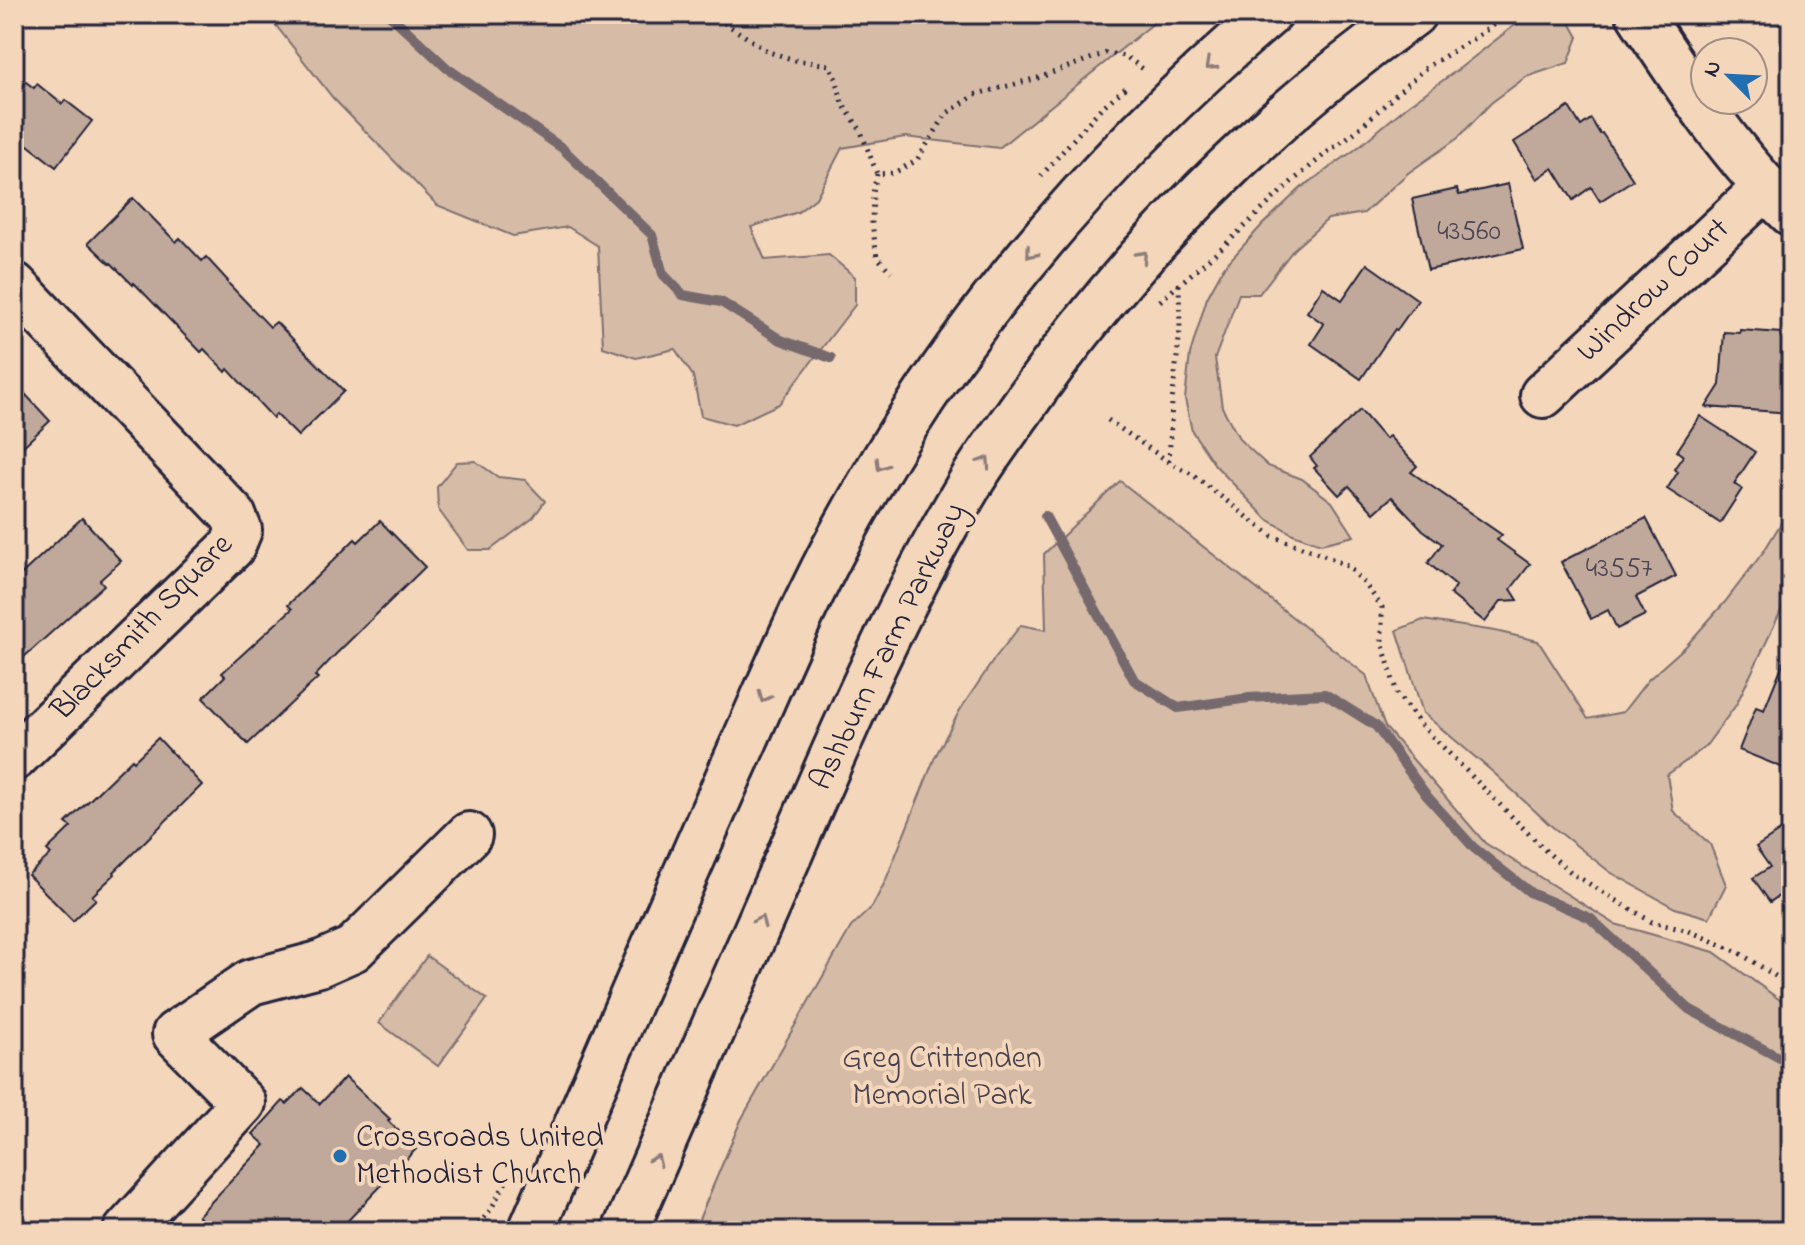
<svg xmlns="http://www.w3.org/2000/svg" width="1805" height="1245" font-family="'Indie Flower',sans-serif">
<style>
.green{fill:#d6bca7;stroke:#7c6f71;stroke-width:2}
.lines{fill:none;stroke-linecap:round;stroke-linejoin:round}
.stream{stroke:#75696d;stroke-width:10}
.building{fill:#c0a99b;stroke:#22223b;stroke-width:2}
.minor-casing{stroke:#22223b;stroke-width:50}
.major-casing{stroke:#22223b;stroke-width:50}
.path{stroke:#22223b;stroke-width:5;stroke-dasharray:2 6;stroke-linecap:butt}
.minor{stroke:#f4d6ba;stroke-width:44}
.major{stroke:#f4d6ba;stroke-width:44}
.oneway{stroke:#8b7c7a}
.poi-dot{fill:#1f6fb2;stroke:#f4d6ba;stroke-width:3}
.labels{text-anchor:middle;dominant-baseline:central;stroke-width:8;stroke-linejoin:round;paint-order:stroke}
.number-label{font-size:28px;fill:#4a4453}
.street-label{font-size:32px;fill:#22223b;stroke:#f4d6ba}
.park-label{font-size:32px;fill:#464151;stroke:#f4d6ba}
.poi-label{font-size:32px;fill:#22223b;stroke:#f4d6ba;text-anchor:start}
</style>
<rect width="100%" height="100%" fill="#f4d6ba"/>
<filter id="ink" filterUnits="userSpaceOnUse"><feTurbulence type="fractalNoise" baseFrequency=".0125" numOctaves="2"/><feDisplacementMap in="SourceGraphic" scale="16" xChannelSelector="R" yChannelSelector="G"/><feConvolveMatrix kernelMatrix="1 2 1 2 8 2 1 2 1" color-interpolation-filters="sRGB"/></filter>
<g filter="url(#ink)">
<g class="green">
<path d="M267 14H1165L999 148 905 137 842 148 816 198 798 212 751 227 765 260 829 255 855 277V305L779 404 734 425 701 416 693 376 675 349 636 358 603 347 598 246 568 227 513 236 437 205 333 98Z"/>
<path d="M1529 14H1565L1578 37 1568 63 1526 77 1491 103 1458 138 1408 173 1364 213 1328 219 1294 249 1259 294H1239L1215 358 1222 407 1240 440 1268 466 1302 479 1332 502 1354 536 1321 544 1293 534 1267 519 1215 465 1192 431 1185 399 1190 354 1207 298 1224 267 1263 224 1301 188 1356 149 1406 107 1460 68Z"/>
<path d="M475 461 498 477 525 480 545 501 533 518 490 550H468L438 509 437 487 457 462Z"/>
<path d="M1120 481 1366 675 1385 727 1485 843 1615 924 1714 952 1791 1008V1231H694L741 1120 851 927 872 907 885 882 935 757 960 710 995 658 1021 625 1046 630 1044 554Z"/>
<path d="M1791 507V579L1786 600 1763 649 1736 705 1705 747 1667 775 1673 811 1710 844 1726 885 1709 918 1675 908 1610 872 1549 824 1494 773 1423 713 1397 630 1423 620 1495 631 1538 641 1588 719 1623 712 1648 680 1686 646 1725 602 1764 551Z"/>
<path d="M427 956 487 999 438 1066 379 1023Z"/>
</g>
<g class="lines">
<g class="stream">
<path d="M389 14 447 68 562 148 652 235 663 274 683 295 721 302 781 340 831 358"/>
<path d="M1045 516 1134 680 1178 708 1249 698 1325 694 1376 726 1427 796 1474 848 1531 893 1590 918 1689 1009 1791 1064"/>
</g>
</g>
<g class="building">
<path d="M14 73 34 88 37 84 62 104 65 100 92 121 56 167 14 134Z"/>
<path d="M1569 107 1581 126 1591 119 1600 134 1602 133 1633 180 1600 201 1591 187 1573 200 1553 168 1537 179 1514 142Z"/>
<path d="M1508 184 1523 249 1428 270 1412 199 1457 189 1459 195Z"/>
<path d="M133 198 176 242 180 238 202 261 206 257 228 281 227 282 270 327 276 322 344 391 298 436 276 414 273 418 228 369 226 372 204 349 201 352 134 283 133 285 111 263 110 264 88 243Z"/>
<path d="M1367 264 1418 300 1397 330 1395 329 1361 379 1311 344 1324 324 1307 312 1323 287 1342 300Z"/>
<path d="M1740 330 1781 333V338L1791 339V413L1706 407 1720 385 1724 332 1740 333Z"/>
<path d="M14 382 50 421 14 455Z"/>
<path d="M1360 410 1385 439 1389 436 1417 466 1411 472 1502 535 1497 540 1530 564 1511 589 1518 600 1501 601 1485 622 1450 594 1456 586 1428 563 1442 544 1423 530 1392 497 1374 513 1349 486 1339 495 1314 468 1317 466 1310 457Z"/>
<path d="M1700 416 1755 452 1734 484 1742 489 1720 523 1667 489 1678 472 1674 469 1683 456 1677 451Z"/>
<path d="M82 518 121 561 100 580 104 585 14 666V581Z"/>
<path d="M1646 518 1676 576 1636 597 1645 615 1617 629 1608 610 1591 619 1561 562Z"/>
<path d="M380 521 425 567 337 653 315 676 318 678 248 744 203 698 225 676 222 673 292 609 288 605 355 539 358 542Z"/>
<path d="M1790 646H1791V771L1739 750 1756 707 1764 710Z"/>
<path d="M158 738 202 785 114 872 115 874 92 896 96 899 73 921 28 875 51 854 47 850 71 827 66 823 132 759 134 761Z"/>
<path d="M1791 824V899L1786 891 1770 902 1753 878 1770 867 1756 847Z"/>
<path d="M345 1077 390 1119 388 1121 417 1148 338 1231H213L198 1216 265 1145 253 1134 283 1101 287 1104 303 1088 320 1104Z"/>
</g>
<g class="lines">
<g class="minor-casing">
<g id="minor">
<path d="M1639 14C1685 84 1731 155 1791 213"/>
<path d="M14 285 233 515 239 530 232 547 14 758"/>
<path d="M1543 395 1765 188"/>
<path d="M126 1231 243 1103 175 1034 251 982 319 964 353 949 469 835"/>
</g>
</g>
<g class="major-casing">
<g id="major">
<path d="M531 1231C599 1074 666 916 736 760 762 703 786 644 814 588 839 536 868 486 898 437 999 276 1125 136 1269 14"/>
<path d="M625 1231C680 1104 735 978 791 851 845 726 899 602 969 485 984 460 1002 436 1019 412 1126 258 1260 123 1413 14"/>
</g>
</g>
<g class="path">
<path d="M711 14 769 52 795 60 829 65 837 81 842 103 860 129 877 174 894 173 917 160 947 113 977 94 1038 78 1106 53 1125 56 1146 71"/>
<path d="M877 174 873 193 872 223 877 257 891 272"/>
<path d="M1041 176 1101 108 1128 86"/>
<path d="M1160 301 1227 243 1289 184 1329 151 1355 132 1424 69 1481 34 1508 14"/>
<path d="M1108 420 1169 462 1193 475 1272 536 1326 556 1349 567 1365 584 1382 607V642L1397 694 1422 726 1546 851 1573 874 1652 922 1689 931 1738 952 1791 986"/>
<path d="M1169 462 1172 402 1180 330 1179 284"/>
<path d="M474 1231 491 1209 507 1180"/>
</g>
<use href="#minor" class="minor"/>
<use href="#major" class="major"/>
</g>
<defs><path id="oneway-chevron" d="M-2-3.5L2.5 0L-2 3.5" fill="none" stroke-width="1.6" stroke-linecap="round" stroke-linejoin="round" transform="scale(2)"/></defs>
<g class="oneway">
<use href="#oneway-chevron" transform="translate(1210 65) rotate(137)"/>
<use href="#oneway-chevron" transform="translate(1031 253) rotate(130)"/>
<use href="#oneway-chevron" transform="translate(1142 256) rotate(-47)"/>
<use href="#oneway-chevron" transform="translate(985 462) rotate(-56)"/>
<use href="#oneway-chevron" transform="translate(881 465) rotate(121)"/>
<use href="#oneway-chevron" transform="translate(764 697) rotate(114)"/>
<use href="#oneway-chevron" transform="translate(760 921) rotate(-66)"/>
<use href="#oneway-chevron" transform="translate(656 1160) rotate(-66)"/>
</g>
</g>
<circle class="poi-dot" cx="340" cy="1156" r="8"/>
<g class="labels">
<g class="number-label">
<text x="1469" y="232">43560</text>
<text x="1619" y="569">43557</text>
</g>
<g class="street-label">
<text transform="translate(1654 291) rotate(-43)">Windrow Court</text>
<text transform="translate(143 628) rotate(-46)">Blacksmith Square</text>
<text transform="translate(889 647) rotate(-64)">Ashburn Farm Parkway</text>
</g>
<g class="park-label">
<text x="942" y="1059">Greg Crittenden<tspan x="942" dy="37">Memorial Park</tspan></text>
</g>
<g class="poi-label">
<text x="356" y="1138">Crossroads United<tspan x="356" dy="37">Methodist Church</tspan></text>
</g>
</g>
<rect width="1805" height="1245" fill="none" stroke="#f4d6ba" stroke-width="48"/>
<rect x="24" y="24" width="1757" height="1197" fill="none" stroke="#22223b" stroke-width="3" filter="url(#ink)"/>
<g transform="translate(1729 76) rotate(294)"><circle r="38" fill="#f4d6ba" stroke="#a08e87" stroke-width="2"/>
<path d="M0-6L14 30L0 20L-14 30Z" fill="#1f6fb2"/>
<text y="-12" font-size="22" font-weight="bold" text-anchor="middle" fill="#22223b">N</text>
</g>
</svg>
